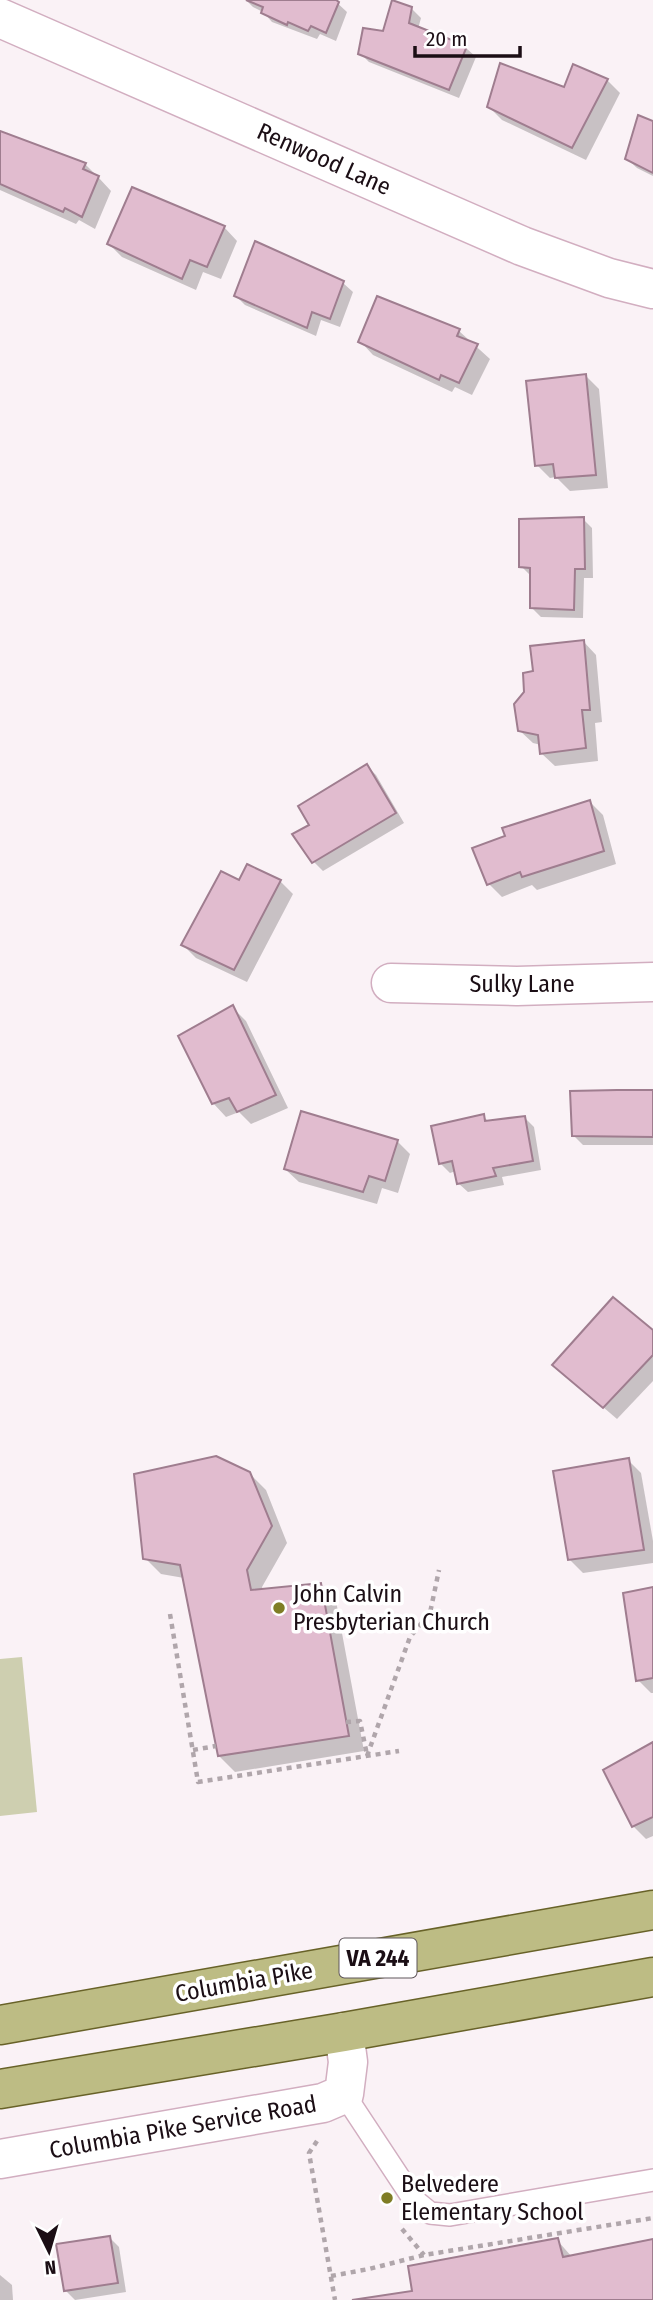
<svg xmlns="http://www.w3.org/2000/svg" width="653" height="2300" font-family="'Fira Sans Condensed',sans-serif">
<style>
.green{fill:#cecfb0}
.shadow{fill:#0003}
.building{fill:#e1bccf;stroke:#9f7d8f;stroke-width:2}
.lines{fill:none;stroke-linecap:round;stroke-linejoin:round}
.service-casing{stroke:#d2aec0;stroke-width:24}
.minor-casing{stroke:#d2aec0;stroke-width:41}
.primary-casing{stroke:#686228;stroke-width:41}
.path{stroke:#b0a6ab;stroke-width:4.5;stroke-dasharray:5 5;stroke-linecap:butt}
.service{stroke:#fff;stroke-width:21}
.minor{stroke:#fff;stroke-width:38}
.primary{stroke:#bdbc84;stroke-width:38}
.poi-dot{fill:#7f7d25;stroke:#fff;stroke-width:2.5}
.labels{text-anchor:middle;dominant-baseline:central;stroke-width:7;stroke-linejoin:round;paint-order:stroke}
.shield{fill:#fff;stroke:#5f565b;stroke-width:2}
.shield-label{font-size:23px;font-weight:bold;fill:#1b0e15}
.street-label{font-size:24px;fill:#1b0e15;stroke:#fff}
.poi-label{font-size:24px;fill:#1b0e15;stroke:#fff;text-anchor:start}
</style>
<rect width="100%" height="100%" fill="#faf2f6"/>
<path class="green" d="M22 1657 37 1812 0 1816V1659Z"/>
<g class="shadow">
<path d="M246 0H334L347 12 336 41 320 34 317 39 272 22 263 12 253 7Z"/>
<path d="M411 8 421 18 418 29 466 48 476 57 459 98 369 62 360 53Z"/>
<path d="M607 80 620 93 586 160 502 120 489 107Z"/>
<path d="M653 123V176L637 168 627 159Z"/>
<path d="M0 133 85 164 98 177 111 191 95 229 79 220 76 224 0 190Z"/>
<path d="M224 227 237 241 221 279 203 272 196 290 122 257 109 244Z"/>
<path d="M343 283 353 292 340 327 321 320 316 336 245 305 236 296Z"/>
<path d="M378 298 459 331 490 359 472 395 455 387 452 392 373 355 360 341Z"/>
<path d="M586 376 599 389 608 488 570 491 556 477 550 478 537 465Z"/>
<path d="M583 519 592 528 593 578H584L583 618 541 617 532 608 530 575 521 566Z"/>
<path d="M583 641 596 655 602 722 595 723 598 761 555 766 541 753V745L533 743 519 730 526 693 535 672Z"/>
<path d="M367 766 376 775 404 823 323 871 314 862 295 834 312 826Z"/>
<path d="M590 802 603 815 616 864 537 890 532 885 502 897 489 884 507 837Z"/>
<path d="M248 867 280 881 293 894 247 982 196 958 183 945 239 882Z"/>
<path d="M233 1008 246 1021 288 1108 251 1124 239 1112 226 1117 213 1103Z"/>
<path d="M653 1092V1145H583L573 1135Z"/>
<path d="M483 1116 489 1122 525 1118 534 1127 541 1170 502 1177 504 1185 468 1192 458 1183 456 1171 450 1173 441 1164Z"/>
<path d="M397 1141 410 1154 398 1193 382 1188 377 1204 299 1182 285 1169Z"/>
<path d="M653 1332V1381L617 1419 554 1365Z"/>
<path d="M628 1460 641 1473 653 1541V1563L583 1573 570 1560Z"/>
<path d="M249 1473 266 1490 287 1543 262 1587 263 1591 320 1585 336 1601 364 1751 235 1772 219 1756 184 1578 161 1574 145 1558Z"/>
<path d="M653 1589V1693H651L638 1680Z"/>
<path d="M653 1744V1836L646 1839 633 1826Z"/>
<path d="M109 2237 119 2247 126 2292 75 2300 66 2291Z"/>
<path d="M557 2240 572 2257 653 2241V2300H356L414 2293Z"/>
<path d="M0 2275 12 2285 13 2300H0Z"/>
</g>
<g class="building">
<path d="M246 0H336L339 2 326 33 311 26 308 31 288 22 287 25 261 13 263 7Z"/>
<path d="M392 0 412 7 409 23 467 46 449 90 358 54 363 28 383 31Z"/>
<path d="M500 63 564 87 573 64 608 79 572 148 487 107Z"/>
<path d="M638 115 653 121V173L625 159Z"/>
<path d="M0 131 86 163 83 169 99 176 82 217 65 208 63 212 0 184Z"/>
<path d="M132 187 225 226 207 267 190 260 182 279 107 244Z"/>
<path d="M255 241 344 281 330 319 312 312 307 328 234 296Z"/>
<path d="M377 296 460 329 457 336 478 344 459 383 441 375 439 380 358 342Z"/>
<path d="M586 374 596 475 555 478 553 464 535 466 526 381Z"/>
<path d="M584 517 585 569H575L574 610 530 608V568L519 567V519Z"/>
<path d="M584 640 590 710H582L586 748 540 754 538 735 518 731 514 704 524 692 523 673 533 671 530 646Z"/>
<path d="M367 764 396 813 312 863 292 834 309 825 298 806Z"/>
<path d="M590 800 604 851 522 877 520 872 487 885 472 848 505 836 502 828Z"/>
<path d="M247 864 281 880 234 970 181 945 221 871 239 880Z"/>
<path d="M233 1005 276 1095 237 1112 229 1098 212 1104 178 1036Z"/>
<path d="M617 1090H653V1137L572 1136 570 1091Z"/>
<path d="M301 1111 398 1140 385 1181 369 1176 363 1192 284 1169Z"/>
<path d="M484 1114 485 1121 525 1116 533 1161 493 1168 496 1176 457 1184 452 1161 439 1164 431 1126Z"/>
<path d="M613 1297 653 1330V1355L603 1408 552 1365Z"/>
<path d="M216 1456 250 1472 272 1526 247 1570 251 1590 321 1583 349 1736 218 1756 180 1565 143 1559 134 1474Z"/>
<path d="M629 1458 644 1550 568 1560 553 1471Z"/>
<path d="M653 1587V1678L636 1681 623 1593Z"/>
<path d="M653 1742V1817L632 1827 603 1770Z"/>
<path d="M110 2236 118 2283 64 2291 56 2244Z"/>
<path d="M558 2238 563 2257 653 2239V2300H352L412 2291 408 2266Z"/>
</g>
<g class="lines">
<g class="service-casing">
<path id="service" d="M344 2094 414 2200 430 2213 450 2215 653 2180"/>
</g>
<g class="minor-casing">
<g id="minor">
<path d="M0 18 522 246 609 278 653 289"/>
<path d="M391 983 517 986 653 982"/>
<path d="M0 2159 323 2103 344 2094 348 2062 344 2032"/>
</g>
</g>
<g class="primary-casing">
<g id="primary">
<path d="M0 2025 653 1910"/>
<path d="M0 2089 344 2032 653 1977"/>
</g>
</g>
<g class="path">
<path d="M170 1614 198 1782 399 1751"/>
<path d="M346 1722 360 1721 367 1755"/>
<path d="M193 1750 216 1746"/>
<path d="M367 1756 410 1637 430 1613 439 1570"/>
<path d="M317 2141 309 2153 335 2300"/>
<path d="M402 2229 424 2255"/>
<path d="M331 2276 369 2269 424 2255 653 2218"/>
</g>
<use href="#service" class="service"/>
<use href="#minor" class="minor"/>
<use href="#primary" class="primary"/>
</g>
<g class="poi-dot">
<circle cx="279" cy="1608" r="7"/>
<circle cx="387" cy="2198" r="7"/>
</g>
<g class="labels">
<rect class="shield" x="339.5" y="1938.5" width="77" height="39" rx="5"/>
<g class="shield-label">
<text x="378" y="1958">VA 244</text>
</g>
<g class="street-label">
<text transform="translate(324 159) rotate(24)">Renwood Lane</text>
<text x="522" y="984">Sulky Lane</text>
<text transform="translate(244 1982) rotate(-10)">Columbia Pike</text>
<text transform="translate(183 2127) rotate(-10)">Columbia Pike Service Road</text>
</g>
<g class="poi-label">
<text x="293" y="1594">John Calvin<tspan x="293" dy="28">Presbyterian Church</tspan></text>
<text x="401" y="2184">Belvedere<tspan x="401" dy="28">Elementary School</tspan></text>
</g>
</g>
<g transform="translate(49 2251) rotate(175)" stroke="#ffffff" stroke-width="5" paint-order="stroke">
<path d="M0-5L12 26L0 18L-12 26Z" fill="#1b0e15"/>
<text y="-10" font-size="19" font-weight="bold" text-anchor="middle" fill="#1b0e15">N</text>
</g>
<path d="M415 46v10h105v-10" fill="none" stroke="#1b0e15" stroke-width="3.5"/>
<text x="426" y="46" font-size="21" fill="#1b0e15" stroke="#ffffff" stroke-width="5" paint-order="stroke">20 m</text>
</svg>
